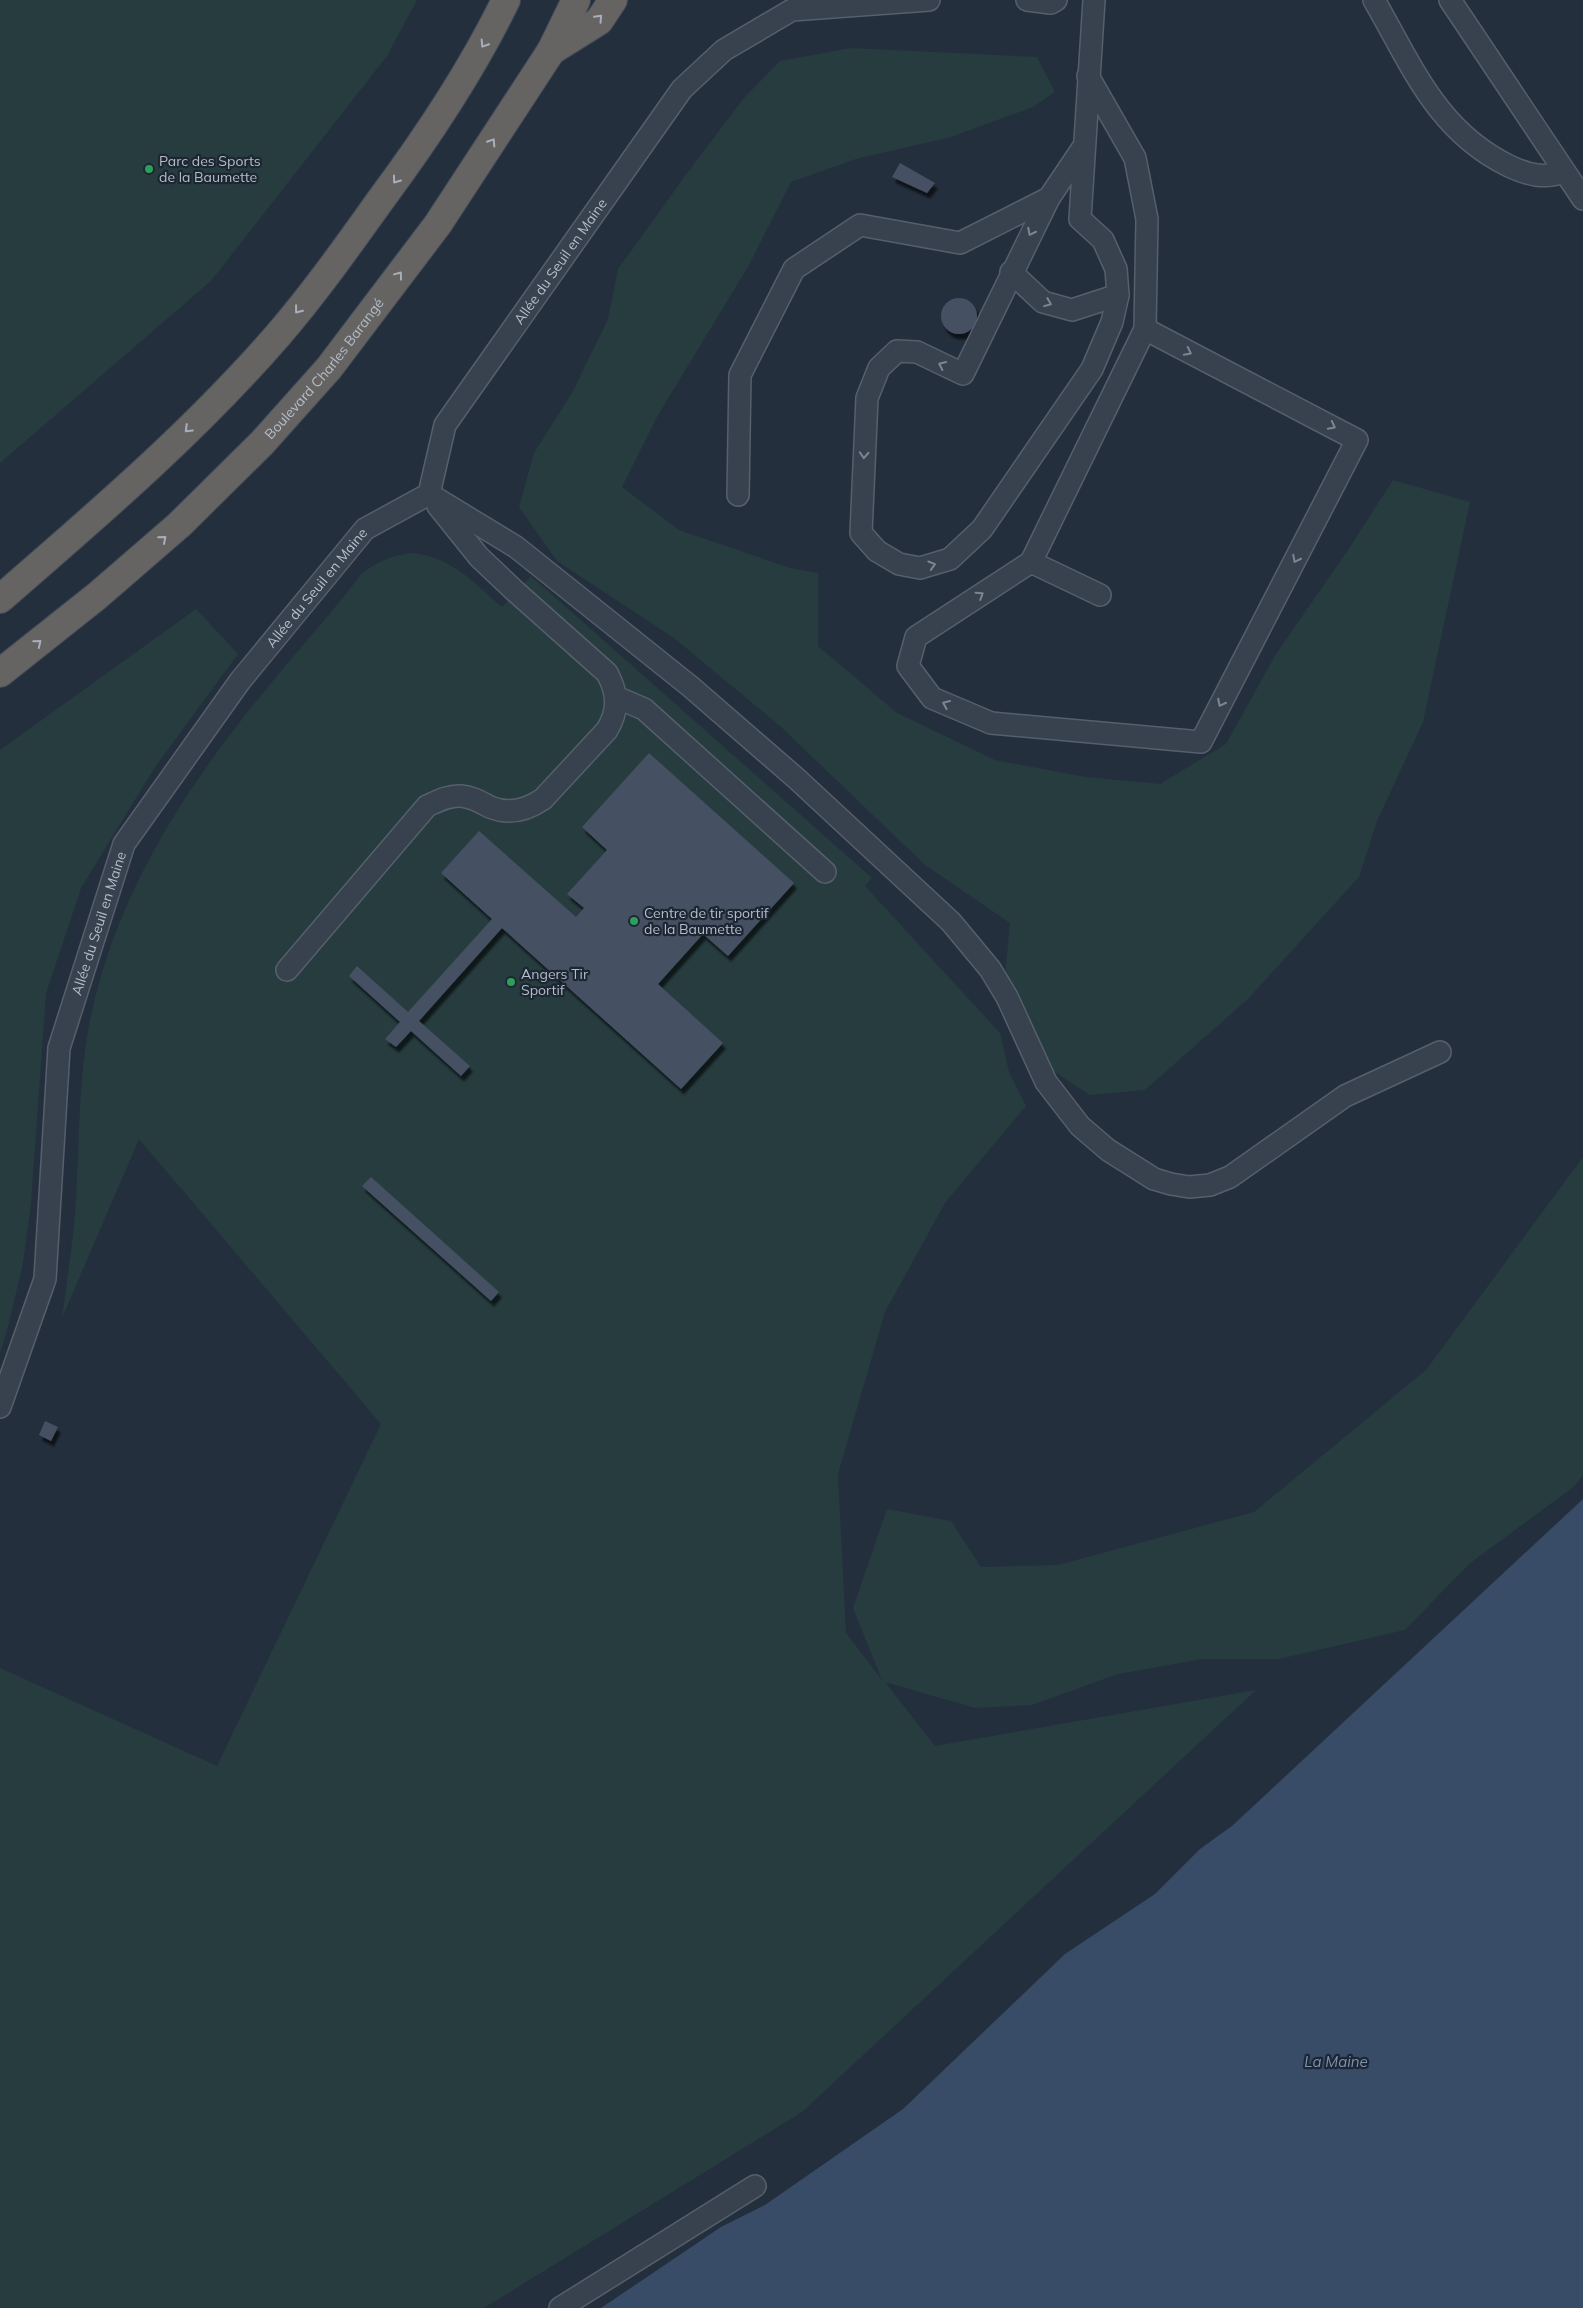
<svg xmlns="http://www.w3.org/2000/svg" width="1583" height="2308" font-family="Mulish,sans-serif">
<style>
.green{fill:#263c3f}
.water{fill:#394c67}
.building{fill:#455162;filter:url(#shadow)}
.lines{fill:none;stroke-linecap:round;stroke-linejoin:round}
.service-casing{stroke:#565f6c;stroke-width:24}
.trunk-casing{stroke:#434c59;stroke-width:30}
.service{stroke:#38414e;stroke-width:21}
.trunk{stroke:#656462;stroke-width:28}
.oneway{stroke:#a8afba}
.oneway2{stroke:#7c8592}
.leisure-dot{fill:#2e9e5b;stroke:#1d2633;stroke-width:2}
.labels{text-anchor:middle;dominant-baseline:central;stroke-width:4.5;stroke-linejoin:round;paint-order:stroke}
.poi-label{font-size:14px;fill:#b4bcc9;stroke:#1d2633;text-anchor:start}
.street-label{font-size:14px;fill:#b4bcc9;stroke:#1d2633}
.water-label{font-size:15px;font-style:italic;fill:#7c92b1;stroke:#1d2633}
</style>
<defs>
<filter id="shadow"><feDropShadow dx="3" dy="5.5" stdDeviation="1" flood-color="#0009"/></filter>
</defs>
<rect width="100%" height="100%" fill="#242f3e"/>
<g class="green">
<path d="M0 0H417L387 56 211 281 0 463Z"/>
<path d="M851 48 1037 57 1055 92 1033 107 951 137 856 159 791 182 748 267 658 415 622 487 679 530 790 568 818 573V646L897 713 995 760 1086 777 1160 784 1226 744 1276 654 1348 550 1393 480 1470 502 1423 722 1377 821 1359 877 1248 999 1145 1090 1090 1095 1050 1069 1003 997 1010 923 925 865 780 726 674 638 557 561 519 507 534 453 572 393 608 319 618 269 685 176 743 99 780 61Z"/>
<path d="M413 553C453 558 473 582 502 607L531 576 872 878 865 886 1000 1033 1009 1072 1026 1106 945 1203 885 1312 838 1474 846 1633 882 1680 853 1608 887 1509 951 1521 981 1567 1058 1565 1254 1512 1426 1370 1583 1157V1476L1572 1488 1469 1564 1405 1630 1279 1659H1203L1118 1674 1032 1705 975 1708 885 1682 935 1746 1256 1690 802 2112 484 2308H0V1668L217 1766 381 1424 139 1139 62 1318C67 1279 74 1238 76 1198 80 1137 78 1076 91 1016 118 888 190 781 272 682 302 645 334 611 362 573 379 561 393 555 413 553Z"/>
<path d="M196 609 238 654 155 767 81 888 46 993 31 1203 23 1263 9 1323 0 1353V750Z"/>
</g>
<path class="water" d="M1583 1499V2308H601L721 2227 765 2205 903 2109 1065 1954 1155 1894 1200 1849 1232 1826Z"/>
<g class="building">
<path d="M900 163 935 183 927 193 892 177Z"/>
<circle cx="959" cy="316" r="18"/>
<path d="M649 753 794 883 728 956 703 934 658 984 723 1043 681 1089 502 928 419 1021 470 1066 461 1076 411 1031 396 1047 385 1039 400 1022 349 976 357 966 408 1012 492 919 441 873 479 831 576 917 584 908 567 894 607 850 582 827Z"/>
<path d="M371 1177 499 1292 491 1301 362 1186Z"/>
<path d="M45 1421 58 1427 51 1441 39 1435Z"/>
</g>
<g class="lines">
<g class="service-casing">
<g id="service">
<path d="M1027 0 1051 3 1056 0"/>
<path d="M1374 0C1412 66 1437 131 1509 166 1528 175 1544 179 1564 172"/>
<path d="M1450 0 1583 199"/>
<path d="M1088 76 1135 158 1147 219 1145 329 1031 562 1100 595"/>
<path d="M1084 146 1049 198 963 374 917 352 897 351 879 368 867 398 861 533 877 551 899 564 920 568 950 559 982 529 1092 369 1112 322 1118 295 1116 269 1103 240 1080 219 1094 0"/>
<path d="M1011 272 1043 302 1072 310 1118 295"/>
<path d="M429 494 516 547 691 687 797 779 951 922 990 969 1007 997 1046 1082 1080 1126 1108 1150 1154 1179 1171 1184 1189 1187 1210 1185 1230 1177 1345 1096 1440 1052"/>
<path d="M738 495 740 375 794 269 860 225 960 243 1049 198"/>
<path d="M1031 562 916 637 908 666 932 698 991 723 1201 742 1357 440 1145 329"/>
<path d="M616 697 644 709 825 872"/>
<path d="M287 970 427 806C438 801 449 795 461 796 473 797 480 802 490 807 509 815 527 810 543 799L607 730C619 710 618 693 607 673L516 592 479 557 438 506"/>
<path id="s1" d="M0 1407 45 1279 59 1048 124 844 240 681 365 529 429 494 445 425 682 89 724 50 792 10 929 0"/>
<path d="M560 2308 755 2186"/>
</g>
</g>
<g class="trunk-casing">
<g id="trunk">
<path d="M551 51 599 21 613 0"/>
<path d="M0 599C97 515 195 431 279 334 316 291 349 244 382 198 428 136 472 70 506 0"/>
<path id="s2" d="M0 673 97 596 179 525 262 443 329 368 438 224 551 51 576 0"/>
</g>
</g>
<use href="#service" class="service"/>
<use href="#trunk" class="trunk"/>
</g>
<defs><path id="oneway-chevron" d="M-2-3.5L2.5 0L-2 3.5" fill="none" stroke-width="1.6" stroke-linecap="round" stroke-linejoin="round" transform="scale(1.25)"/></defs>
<g class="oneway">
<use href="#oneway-chevron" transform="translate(599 18) rotate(-47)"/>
<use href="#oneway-chevron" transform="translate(484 44) rotate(122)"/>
<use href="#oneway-chevron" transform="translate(492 142) rotate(-57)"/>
<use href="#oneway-chevron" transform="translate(396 180) rotate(126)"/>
<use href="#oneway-chevron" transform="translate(399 275) rotate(-53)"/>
<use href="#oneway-chevron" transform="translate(298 310) rotate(128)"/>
<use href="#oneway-chevron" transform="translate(188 429) rotate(136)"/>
<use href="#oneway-chevron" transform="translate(163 539) rotate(-41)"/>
<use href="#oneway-chevron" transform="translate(38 643) rotate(-39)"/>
</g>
<g class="oneway2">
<use href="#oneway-chevron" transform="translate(1031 232) rotate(117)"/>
<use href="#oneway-chevron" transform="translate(1048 303) rotate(22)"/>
<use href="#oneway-chevron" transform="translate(1188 352) rotate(27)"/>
<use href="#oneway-chevron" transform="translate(942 365) rotate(-155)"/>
<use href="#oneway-chevron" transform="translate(1332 426) rotate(27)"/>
<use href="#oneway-chevron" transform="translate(864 455) rotate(93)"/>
<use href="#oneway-chevron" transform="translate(1296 559) rotate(117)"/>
<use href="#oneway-chevron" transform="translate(932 565) rotate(-17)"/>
<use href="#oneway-chevron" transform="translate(980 595) rotate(-33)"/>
<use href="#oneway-chevron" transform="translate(1221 703) rotate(117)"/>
<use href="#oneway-chevron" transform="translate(946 704) rotate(-157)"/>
</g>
<g class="leisure-dot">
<circle cx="149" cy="169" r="5"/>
<circle cx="634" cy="921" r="5"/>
<circle cx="511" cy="982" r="5"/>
</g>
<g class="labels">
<g class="poi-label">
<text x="159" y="161">Parc des Sports<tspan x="159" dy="16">de la Baumette</tspan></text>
<text x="644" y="913">Centre de tir sportif<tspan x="644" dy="16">de la Baumette</tspan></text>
<text x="521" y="974">Angers Tir<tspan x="521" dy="16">Sportif</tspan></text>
</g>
<g class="street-label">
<text stroke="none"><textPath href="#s1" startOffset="1322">Allée du Seuil en Maine</textPath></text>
<text stroke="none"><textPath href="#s2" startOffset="446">Boulevard Charles Barangé</textPath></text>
<text stroke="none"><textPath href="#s1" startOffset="902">Allée du Seuil en Maine</textPath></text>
<text stroke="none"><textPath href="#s1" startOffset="498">Allée du Seuil en Maine</textPath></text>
</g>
<g class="water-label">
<text x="1336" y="2061">La Maine</text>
</g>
</g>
</svg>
